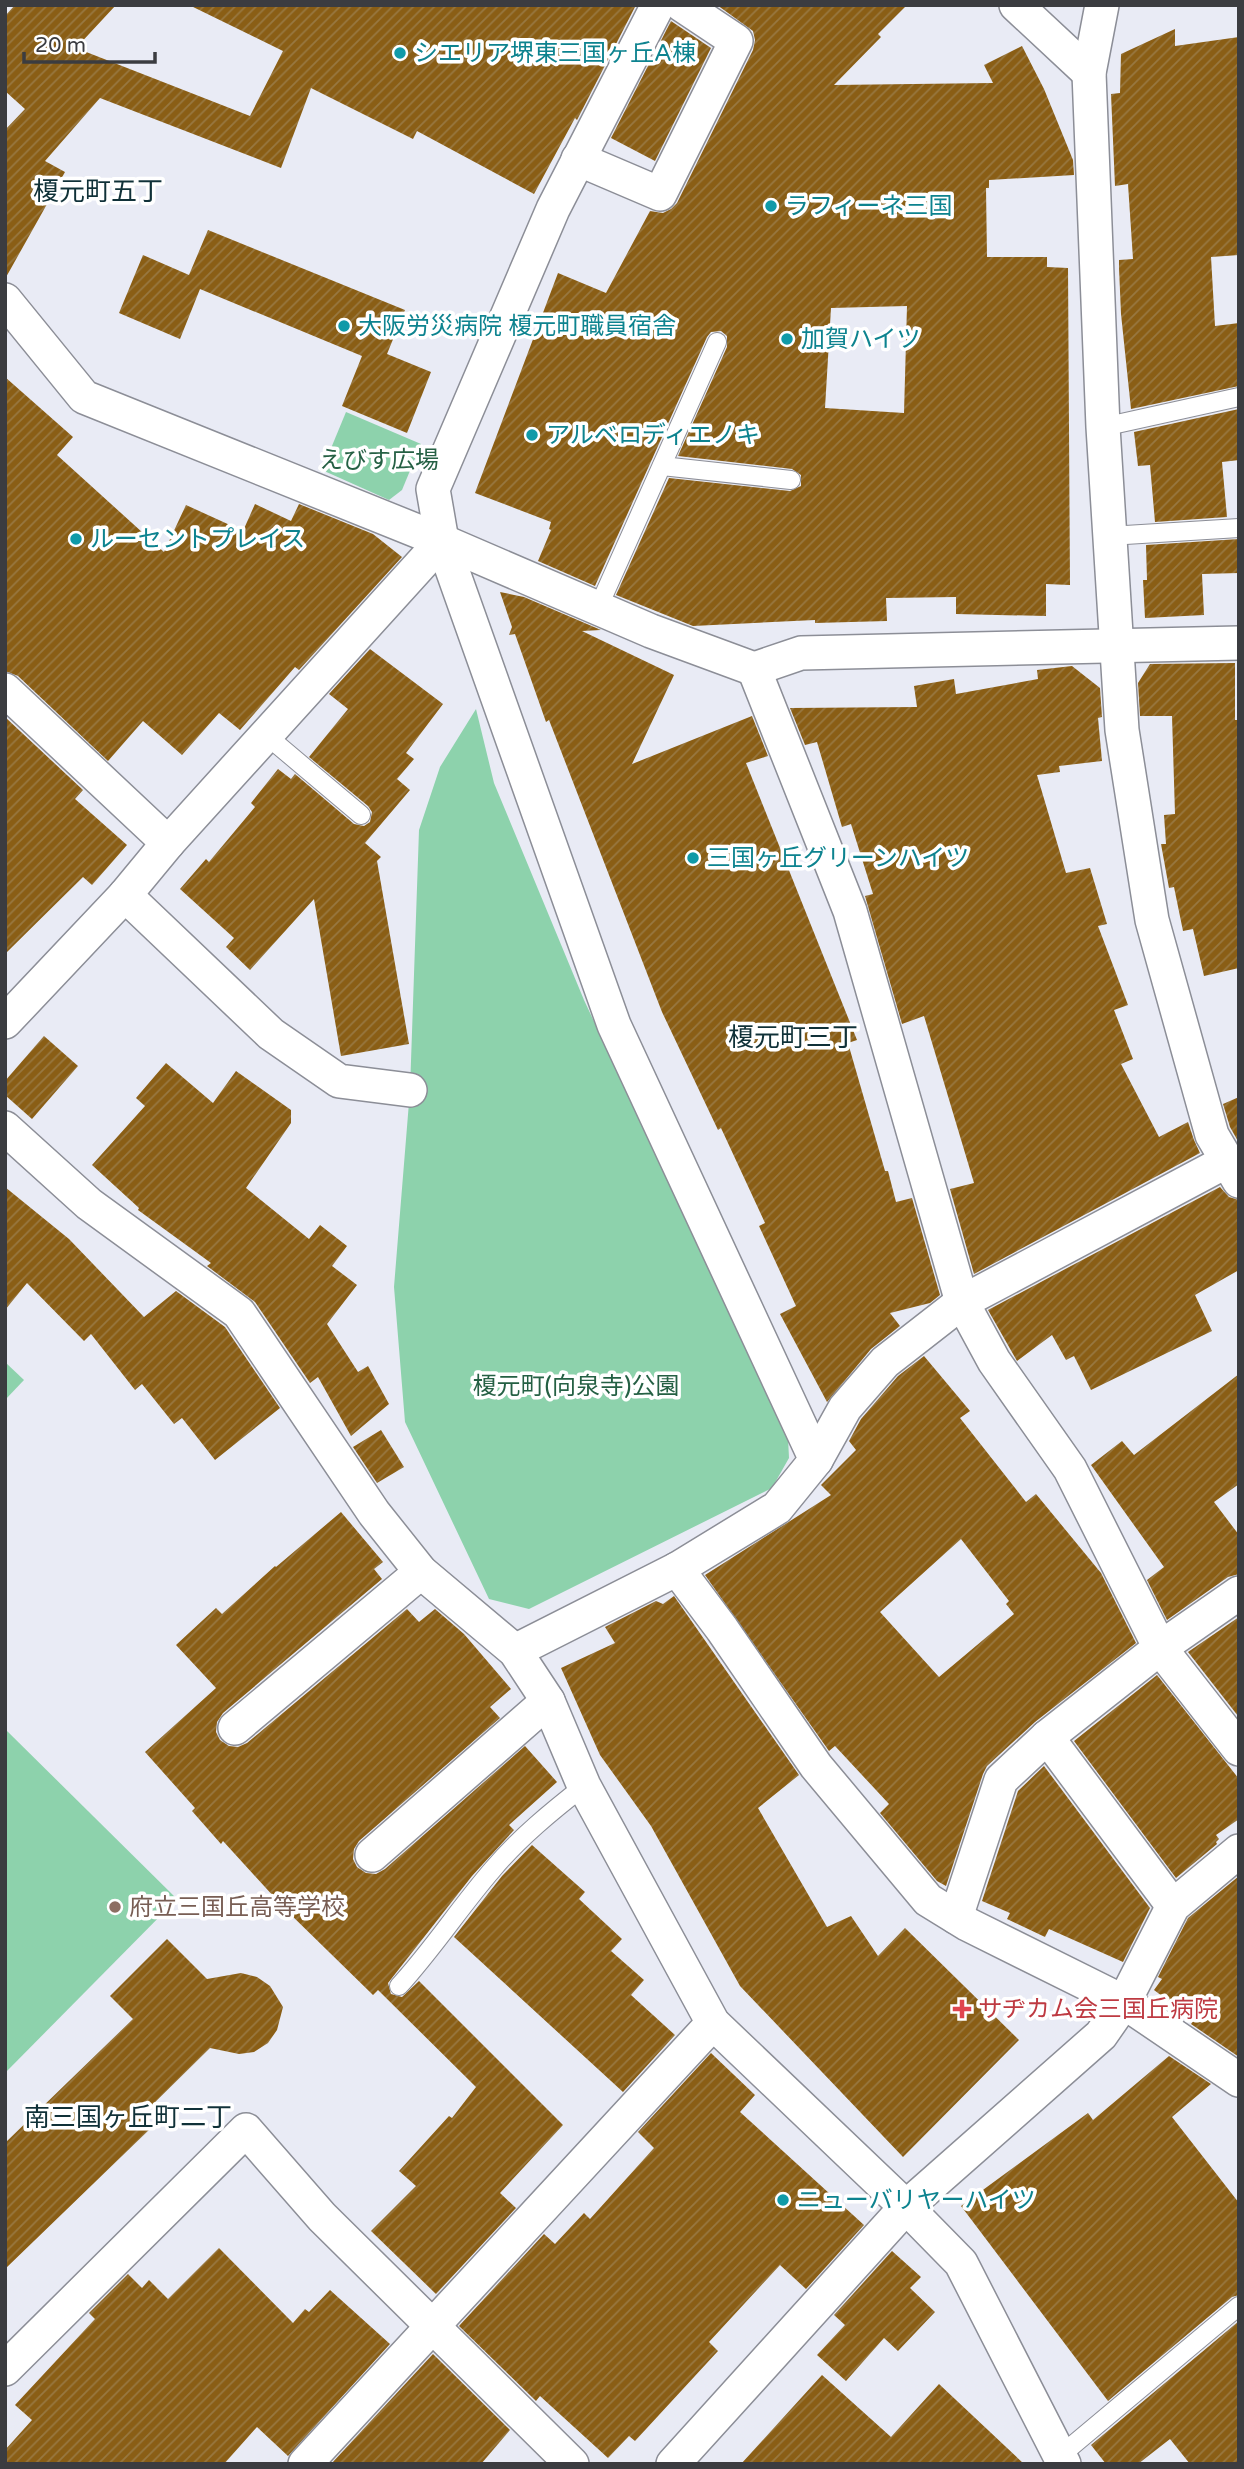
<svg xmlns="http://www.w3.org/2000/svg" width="1244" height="2469" font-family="'Varela Round','Noto Sans JP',sans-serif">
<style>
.green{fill:#8dd2ac}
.building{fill:url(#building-hatch);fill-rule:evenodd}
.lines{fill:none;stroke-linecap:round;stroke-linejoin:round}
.lane-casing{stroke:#8c8e97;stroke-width:20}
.street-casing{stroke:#8c8e97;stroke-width:36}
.lane{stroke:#fff;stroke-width:18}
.street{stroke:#fff;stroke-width:33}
.culture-dot{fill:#0f9aa8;stroke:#fff;stroke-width:2.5}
.education-dot{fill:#8d6e63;stroke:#fff;stroke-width:2.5}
.health-dot{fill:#e0444e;stroke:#fff;stroke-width:2.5}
.labels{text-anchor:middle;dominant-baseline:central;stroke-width:7;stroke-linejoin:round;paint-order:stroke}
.culture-label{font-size:24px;fill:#0d838f;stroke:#fff;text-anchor:start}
.park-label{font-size:24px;fill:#256044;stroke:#fff}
.education-label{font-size:24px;fill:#785e54;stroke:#fff;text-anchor:start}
.health-label{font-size:24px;fill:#be3a42;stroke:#fff;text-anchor:start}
.neighbourhood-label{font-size:26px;fill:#103138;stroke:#fff}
</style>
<defs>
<pattern id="building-hatch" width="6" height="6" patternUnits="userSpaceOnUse" patternTransform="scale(1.75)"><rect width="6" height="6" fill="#8a5e15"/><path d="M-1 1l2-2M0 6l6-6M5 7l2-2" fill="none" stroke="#987841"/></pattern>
</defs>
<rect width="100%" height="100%" fill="#e9ebf5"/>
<g class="green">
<path d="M346 412 421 444 402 490 389 500 322 470Z"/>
<path d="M476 709 494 783 584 1000 788 1438 789 1458 772 1488 529 1609 489 1599 405 1422 394 1287 410 1090 419 830 440 767Z"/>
<path d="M5 1362 24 1380 5 1400Z"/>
<path d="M5 1729 177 1899 5 2073Z"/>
</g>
<g class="building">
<path d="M15 5H116L76 48 250 116 283 51 189 5H636L577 120 575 118 534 194 417 131 413 139 311 88 281 168 100 98 45 161 65 172 5 279V130L25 109 5 91V16Z"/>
<path d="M717 5H907L878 34 881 37 834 85 993 83 984 65 1022 46 1044 89 1073 160 1074 175 989 180V188H986L987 257H1047V267L1068 268 1070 585 1046 584V616L956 614V597L886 598 887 621 815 623V620L693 626 616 595 669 478 790 491 801 486V475L792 469 678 456 727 347V336L721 331 711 332 707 337 595 586 538 561 551 530 549 529 551 522 475 493 558 273 606 293 650 211 663 213 671 209 677 203 753 50 755 40 753 31ZM907 306 904 413 825 408 831 308Z"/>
<path d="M671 21 711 48 655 161 611 138Z"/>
<path d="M1175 29V46L1239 37V255L1211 257 1215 326 1239 323V386L1131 409 1121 314 1119 268V260L1133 259 1128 184 1115 186 1111 94 1120 93 1121 54Z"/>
<path d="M208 230 405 310 387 354 431 372 407 433 342 406 362 356 200 289 180 339 119 313 143 255 189 275Z"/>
<path d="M5 377 73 437 57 455 164 552 186 505 243 531 255 504 291 521 299 504 373 534 402 557 299 670 295 667 240 730 219 713 182 755 143 721 108 761 18 676 5 671Z"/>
<path d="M1239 409V460L1222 462 1227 517 1155 522 1150 465 1138 466 1134 432Z"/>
<path d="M1239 539V573L1202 574 1204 615 1145 618 1143 580H1147L1146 545Z"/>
<path d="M500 592 524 597 601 630 582 631 674 675 632 764 752 716 768 756 746 763 857 1040 848 1043 885 1171H888L896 1202 912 1198 940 1295 930 1303 890 1313 900 1326 871 1349 827 1402 780 1314 796 1306 759 1226 765 1223 721 1128 718 1130 662 1012 549 720 546 722 515 634 509 635 512 627Z"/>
<path d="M370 649 443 704 406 753 414 759 397 779 410 790 365 843 381 857 377 861 409 1044 341 1056 314 899 250 970 226 947 234 938 180 889 206 859 209 862 255 807 251 803 278 769 291 779 295 774 354 824 364 826 370 822 372 812 368 806 309 757 348 709 329 694Z"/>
<path d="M1235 663V720H1239V968L1204 976 1193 929 1183 931 1174 887 1169 888 1161 844H1166L1164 815 1175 814 1172 716H1140L1138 683 1150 664Z"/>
<path d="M1072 666 1100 688 1102 717 1098 718 1102 761 1059 766 1060 772 1037 775 1066 873 1090 868 1107 924 1098 926 1128 1005 1114 1010 1133 1059 1121 1064 1159 1137 1188 1122 1194 1140 1200 1153 974 1274 950 1189 974 1183 924 1016 902 1024 865 896 873 894 851 824 842 827 817 742 805 745 790 708 917 707 914 686 954 679 956 694 1038 679 1037 670Z"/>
<path d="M5 717 83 790 75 799 127 845 92 885 83 877 5 954Z"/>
<path d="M44 1036 78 1066 32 1119 5 1095V1081Z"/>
<path d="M166 1063 213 1103 236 1071 291 1110V1123L246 1188 309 1239 320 1225 347 1246 332 1266 357 1285 327 1324 358 1372 368 1366 389 1404 351 1436 318 1377 310 1383 255 1302 207 1266 211 1263 138 1210 139 1208 92 1165 145 1106 136 1098Z"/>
<path d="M1239 1097V1143L1230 1127 1223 1104Z"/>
<path d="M5 1187 69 1239 144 1317 176 1291 225 1327 280 1408 215 1460 182 1418 174 1424 142 1384 135 1390 91 1334 84 1341 27 1283 5 1310Z"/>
<path d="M1220 1187 1229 1197 1239 1200V1270L1195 1295 1212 1331 1091 1390 1074 1356 1066 1360 1052 1335 1017 1361 988 1310Z"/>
<path d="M924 1356 970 1411 960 1418 1026 1502 1036 1494 1101 1573 1136 1643 1035 1722 987 1766 983 1774 946 1886 937 1881 880 1813 889 1804 835 1746 829 1751 705 1575 831 1495 821 1485 856 1450 849 1441 861 1419 898 1376ZM961 1539 1009 1601 1006 1604 1014 1614 939 1677 880 1612Z"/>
<path d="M1239 1374V1484L1214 1502 1239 1535V1574L1228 1577 1167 1620 1147 1580 1164 1567 1091 1465 1122 1441 1134 1455Z"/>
<path d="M381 1430 404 1467 377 1483 353 1447Z"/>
<path d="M341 1512 383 1562 374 1569 382 1579 223 1713 217 1722 216 1732 220 1740 229 1746 238 1747 247 1743 407 1609 419 1622 435 1609 464 1634 511 1689 490 1707 500 1718 359 1841 354 1849 353 1859 357 1867 366 1873 376 1874 385 1869 525 1746 557 1782 509 1825 514 1830 472 1876 388 1983 391 1994 402 1997 419 1981 563 2125 500 2193 516 2208 436 2294 371 2231 416 2186 399 2171 449 2116 452 2118 476 2087 378 1990 373 1995 286 1910 223 1841 221 1844 192 1811 195 1808 145 1752 216 1688 176 1645 216 1608 222 1614 275 1566 276 1567Z"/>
<path d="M674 1596 799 1775 758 1808 827 1927 851 1916 878 1956 905 1928 1019 2040 903 2157 740 1986 651 1826 600 1755 561 1668 615 1643 605 1627 656 1601 663 1604Z"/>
<path d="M1239 1617V1716H1238L1188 1652Z"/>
<path d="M1157 1675 1239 1779V1819L1216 1835 1219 1839 1216 1842 1217 1844 1176 1878 1074 1741Z"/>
<path d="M1044 1766 1150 1908 1123 1962 1049 1929 1045 1937 1007 1919 1010 1913 982 1901 1018 1791Z"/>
<path d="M532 1845 585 1892 579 1899 622 1939 611 1951 644 1980 631 1995 675 2035 623 2092 454 1937 502 1876Z"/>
<path d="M1239 1876V2057L1191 2024 1194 2020 1154 1990 1162 1979 1158 1977 1188 1918Z"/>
<path d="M167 1939 207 1979 241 1973 257 1977 270 1986 283 2007 277 2030 268 2043 254 2052 239 2054 210 2048 140 2117 151 2128 5 2269V2143L133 2019 110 1996Z"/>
<path d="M711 2053 755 2095 740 2112 864 2225 806 2289 780 2265 709 2342 718 2351 635 2441 629 2436 608 2458 540 2396 536 2401 459 2326 544 2234 555 2244 584 2213 590 2219 654 2148 638 2132Z"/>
<path d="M1169 2056 1211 2084 1172 2117 1239 2203V2295L1232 2297 1108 2401 961 2206 1088 2113 1093 2120Z"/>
<path d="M219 2248 293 2323 305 2309 309 2312 330 2290 390 2344 288 2456 257 2427 224 2464H5V2450L32 2420 15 2405 95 2319 89 2313 128 2274 142 2288 149 2280 168 2299Z"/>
<path d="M892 2251 921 2277 910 2288 935 2312 898 2351 884 2338 846 2381 817 2355 845 2325 834 2315Z"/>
<path d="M1239 2321V2464H1190L1170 2439 1138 2464H1106L1091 2445Z"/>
<path d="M433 2354 510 2430 481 2464H331Z"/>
<path d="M822 2375 891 2437 939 2384 1024 2464H741Z"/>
</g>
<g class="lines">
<g class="lane-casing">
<g id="lane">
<path d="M1103 427 1239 397"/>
<path d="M662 466 791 480"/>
<path d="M1109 536 1239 528"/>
<path d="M598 608 717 342"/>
<path d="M266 735 361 815"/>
<path d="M399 1986C433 1949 460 1907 493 1869 519 1838 552 1811 584 1786"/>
<path d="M1061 2455 1239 2306"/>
</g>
</g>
<g class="street-casing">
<g id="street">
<path d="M1016 5 1089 73"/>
<path d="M1102 5 1089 73 1103 427 1122 730 1152 920 1212 1135 1239 1181"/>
<path d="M578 159 660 194 736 41 682 5"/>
<path d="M5 300 84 397 442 541 651 631 754 669 801 653 1239 643"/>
<path d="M754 669 850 911 962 1302 994 1361 1070 1469 1160 1648 1239 1749"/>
<path d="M5 690 168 843 125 895 5 1022"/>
<path d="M168 843 442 541"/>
<path d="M125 895 271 1034 339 1081 410 1090"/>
<path d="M5 1128 89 1204 239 1313 374 1513 421 1572 515 1651 548 1701 584 1786 713 2023 906 2207 961 2263 1064 2464"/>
<path d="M816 1460 845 1408 885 1362 962 1302 1227 1161"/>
<path d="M677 1569 722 1629 816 1766 928 1900 967 1924 1124 2002 1239 2080"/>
<path d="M515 1651 677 1569 777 1508 816 1460 614 1025 442 541 433 489 553 209 658 5"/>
<path d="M235 1728 421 1572"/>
<path d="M1047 1737 1173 1906"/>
<path d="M372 1855 548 1701"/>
<path d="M956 1917 1001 1780 1047 1737 1160 1648 1239 1593"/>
<path d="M5 2369 246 2130 322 2217 572 2464"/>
<path d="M305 2464 713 2023"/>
<path d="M673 2464 906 2207 1101 2035 1124 2002 1173 1906 1239 1851"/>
</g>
</g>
<use href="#lane" class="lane"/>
<use href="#street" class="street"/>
</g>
<g class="culture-dot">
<circle cx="400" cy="53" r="7"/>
<circle cx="771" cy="206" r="7"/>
<circle cx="344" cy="326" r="7"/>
<circle cx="787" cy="339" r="7"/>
<circle cx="532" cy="435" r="7"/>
<circle cx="76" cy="539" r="7"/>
<circle cx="693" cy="858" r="7"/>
<circle cx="783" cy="2200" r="7"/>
</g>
<circle class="education-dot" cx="115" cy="1907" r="7"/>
<path class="health-dot" d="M958.5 1998.5h7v7h7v7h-7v7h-7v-7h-7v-7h7z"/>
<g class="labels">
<g class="culture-label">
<text x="414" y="53">シエリア堺東三国ヶ丘A棟</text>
<text x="785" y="206">ラフィーネ三国</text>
<text x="358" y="326">大阪労災病院 榎元町職員宿舎</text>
<text x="801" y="339">加賀ハイツ</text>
<text x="546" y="435">アルベロディエノキ</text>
<text x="90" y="539">ルーセントプレイス</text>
<text x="707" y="858">三国ヶ丘グリーンハイツ</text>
<text x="797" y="2200">ニューバリヤーハイツ</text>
</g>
<g class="park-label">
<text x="379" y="460">えびす広場</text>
<text x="576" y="1386">榎元町(向泉寺)公園</text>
</g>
<g class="education-label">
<text x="129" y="1907">府立三国丘高等学校</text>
</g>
<g class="health-label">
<text x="978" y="2009">サヂカム会三国丘病院</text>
</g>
<g class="neighbourhood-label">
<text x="98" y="191">榎元町五丁</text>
<text x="793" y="1037">榎元町三丁</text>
<text x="128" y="2117">南三国ヶ丘町二丁</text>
</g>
</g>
<rect width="1244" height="2469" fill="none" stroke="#3b3c40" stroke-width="14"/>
<path d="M24 52v10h131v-10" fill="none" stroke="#3b3c40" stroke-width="3.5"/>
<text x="35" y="52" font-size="21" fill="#3b3c40" stroke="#ffffff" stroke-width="5" paint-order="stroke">20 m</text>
</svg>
